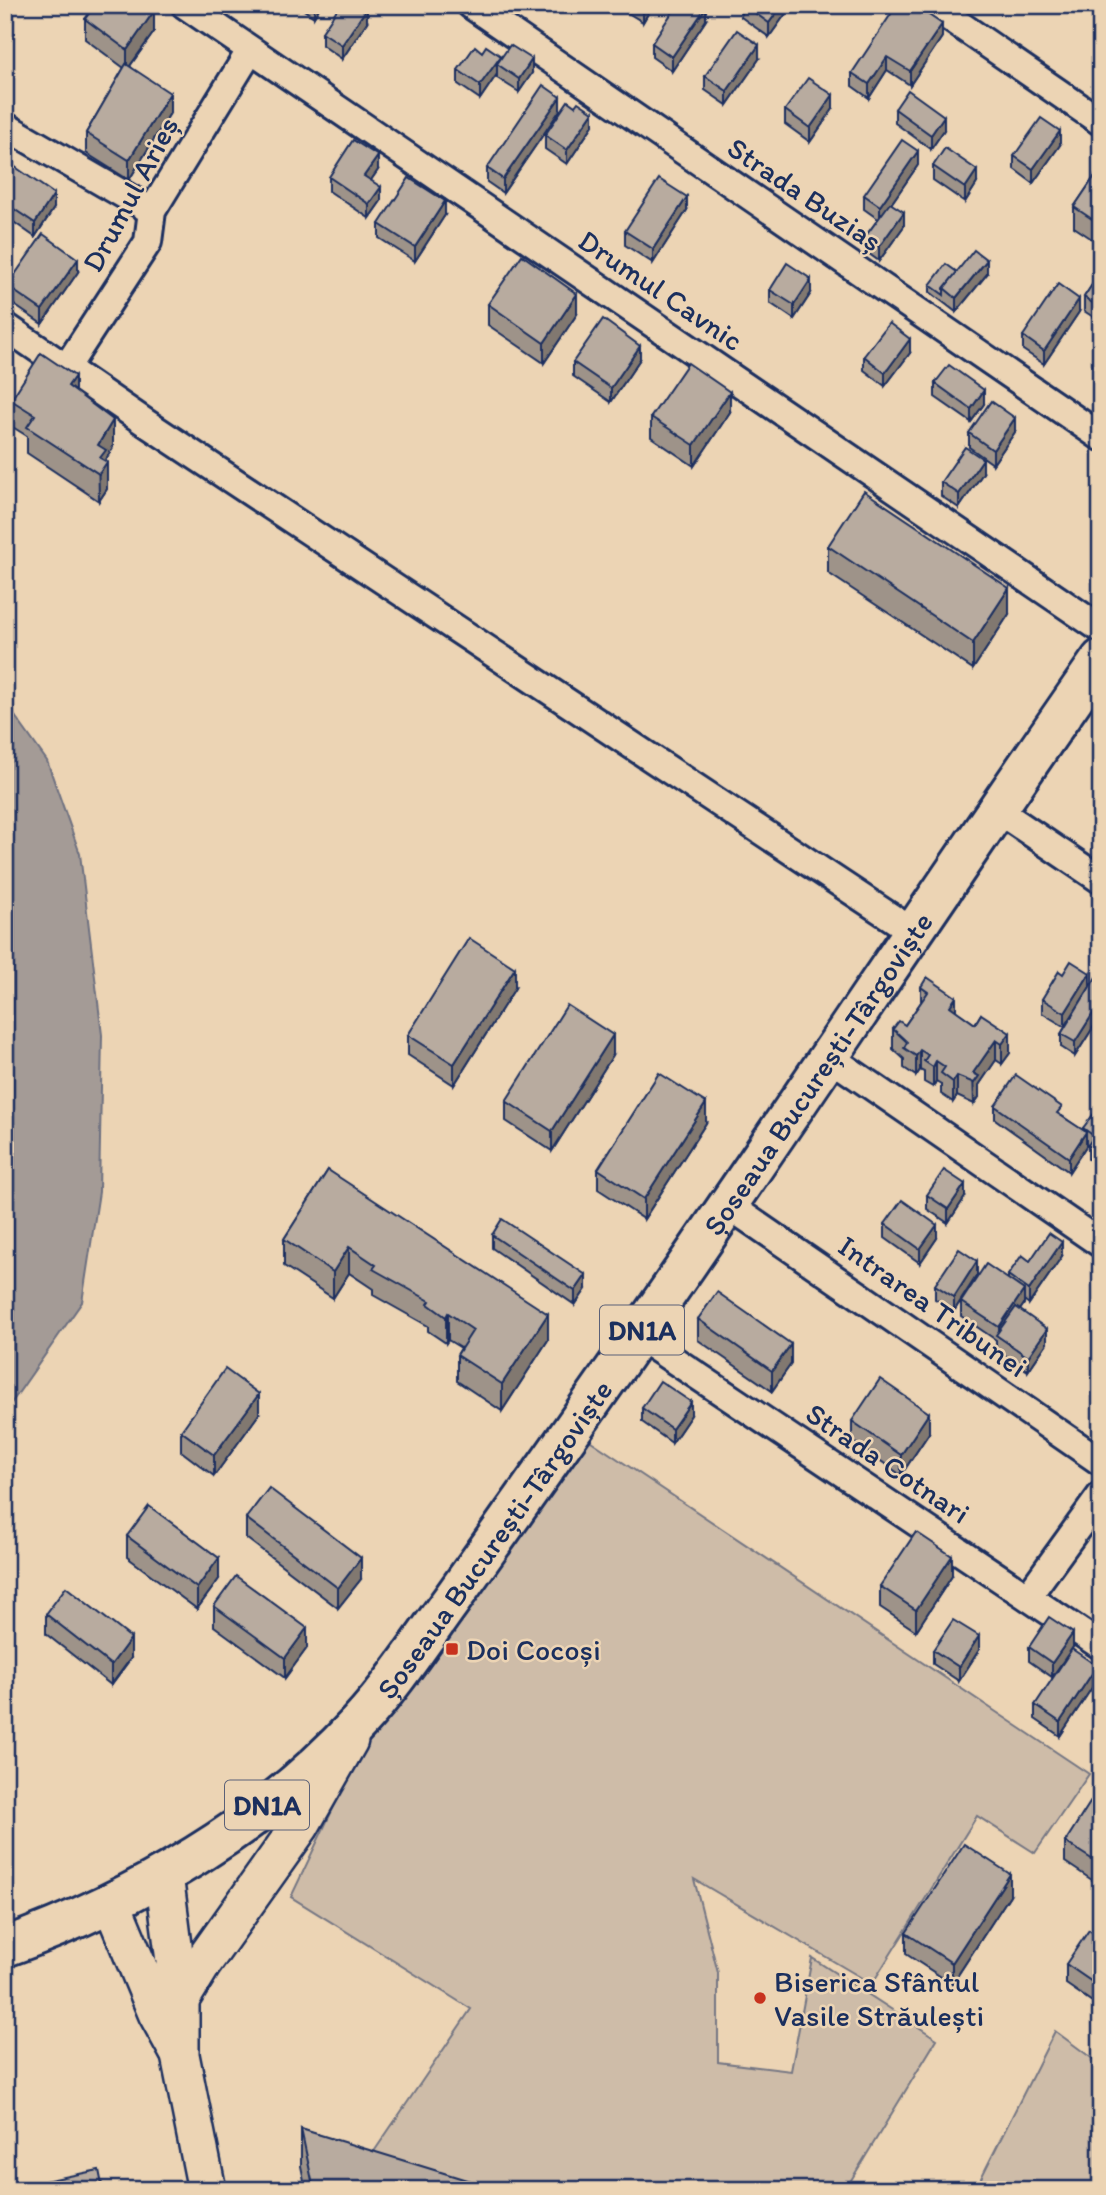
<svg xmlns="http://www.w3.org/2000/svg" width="1106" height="2195" font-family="Itim,sans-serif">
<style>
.green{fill:#cebca8;stroke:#747683;stroke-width:2}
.water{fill:#a49b96;stroke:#6d7080;stroke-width:2}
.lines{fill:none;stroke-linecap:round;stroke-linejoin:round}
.minor-casing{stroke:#1b2f5e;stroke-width:32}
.secondary-casing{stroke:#1b2f5e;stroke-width:42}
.primary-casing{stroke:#1b2f5e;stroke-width:44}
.minor{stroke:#ecd4b4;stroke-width:26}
.secondary{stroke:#ecd4b4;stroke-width:37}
.primary{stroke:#ecd4b4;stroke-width:38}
.wall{fill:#9e9389;stroke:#1b2f5e;stroke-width:2}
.shaded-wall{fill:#81786f;stroke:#1b2f5e;stroke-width:2}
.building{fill:#b8ab9f;stroke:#1b2f5e;stroke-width:2}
.poi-dot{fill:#c8321e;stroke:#ecd4b4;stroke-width:2.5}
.labels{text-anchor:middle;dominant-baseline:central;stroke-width:5;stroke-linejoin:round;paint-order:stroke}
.shield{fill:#ecd4b4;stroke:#5a6078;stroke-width:2}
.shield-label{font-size:28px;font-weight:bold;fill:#1b2f5e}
.street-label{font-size:30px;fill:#1b2f5e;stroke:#ecd4b4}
.poi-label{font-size:30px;fill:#1b2f5e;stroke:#ecd4b4;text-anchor:start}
</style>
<rect width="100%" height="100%" fill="#ecd4b4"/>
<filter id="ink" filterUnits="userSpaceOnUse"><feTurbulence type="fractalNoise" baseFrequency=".0143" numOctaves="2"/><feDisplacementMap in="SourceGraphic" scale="14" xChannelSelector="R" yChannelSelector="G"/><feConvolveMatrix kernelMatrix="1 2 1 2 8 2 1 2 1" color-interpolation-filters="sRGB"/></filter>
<g filter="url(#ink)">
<g class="green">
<path d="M573 1429 1089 1774 1035 1853 977 1816 872 1984 694 1879 718 1973V2062L791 2071 812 1958 937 2039 845 2190H454L373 2153 471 2009 291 1897 397 1674Z"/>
<path d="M1055 2031 1101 2065V2190H975Z"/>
</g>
<path class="water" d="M5 702 47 761 80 854 102 1035 99 1192 82 1302 5 1412Z"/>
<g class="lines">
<g class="minor-casing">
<g id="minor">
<path d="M185 5 1101 629"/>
<path d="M471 5 1101 437"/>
<path d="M931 5 1101 122"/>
<path d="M5 126 152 211"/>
<path d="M5 326 146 423 912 931"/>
<path d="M66 368 148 242 152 211 250 51"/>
<path d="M996 809 1101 880"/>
<path d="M828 1056 1101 1244"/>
<path d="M728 1205 1101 1462"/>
<path d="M638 1336 1101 1646"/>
<path d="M1028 1596 1101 1495"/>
</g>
</g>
<g class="secondary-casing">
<g id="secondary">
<path d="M164 1875 180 2000V2055L207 2190"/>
<path d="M111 1902 157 2013 178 2051"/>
<path d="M180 2000 202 1964 300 1826 349 1740"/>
</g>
</g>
<g class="primary-casing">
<g id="primary">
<path id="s1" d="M5 1947C136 1900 265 1825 359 1722 394 1684 423 1639 453 1598 496 1537 540 1476 583 1414 759 1165 926 909 1101 659"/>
</g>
</g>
<use href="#minor" class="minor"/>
<use href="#secondary" class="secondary"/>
<use href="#primary" class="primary"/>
</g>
<g class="wall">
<path d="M297 5H321L314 17Z"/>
<path d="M623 5H653L643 22 623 10Z"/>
<path d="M741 5H792L769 37 741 17Z"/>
<path d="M85 19 154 32 130 66 170 113 129 180 86 153V133L124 68 85 39Z"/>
<path d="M706 20 672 71 652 57V43Z"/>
<path d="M367 22 342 59 322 45V32Z"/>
<path d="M942 24V37L910 85 887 70 869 98 852 86V73Z"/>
<path d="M482 52 532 73 519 92 497 78V74L480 99 458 84V70Z"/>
<path d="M759 59 727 105 705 90V76Z"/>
<path d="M575 106 593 125 567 164 545 149V135Z"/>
<path d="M833 109 810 142 785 124V110Z"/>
<path d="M895 109 944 130 931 149 895 123Z"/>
<path d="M560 110 503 193 487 182V168Z"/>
<path d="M1060 145 1033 183 1014 169V156Z"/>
<path d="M918 165 891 204 904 226 879 261 865 251V237L878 219 864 209V195Z"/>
<path d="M933 166 977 183 965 202 933 180Z"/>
<path d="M1101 167V245L1074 227V207Z"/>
<path d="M378 170 371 180 381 201 369 218 329 191V177Z"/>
<path d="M5 173 54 208 35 237 5 216Z"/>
<path d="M687 210 653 263 625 245V231Z"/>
<path d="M445 215 415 261 379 238V224Z"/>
<path d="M1101 271V322L1084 311V297Z"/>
<path d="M78 272 42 324 7 300V286Z"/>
<path d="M957 272 987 274 956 312 930 292V285Z"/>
<path d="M770 290 811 293 794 319 770 303Z"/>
<path d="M488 304 577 314 544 363 488 325Z"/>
<path d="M1079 312 1044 364 1023 350V336Z"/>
<path d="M910 353 885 386 864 370V356Z"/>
<path d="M640 359 611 402 573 376V362Z"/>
<path d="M935 383 984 404 971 422 935 397Z"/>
<path d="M75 391 113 447 106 459 107 489 99 501 27 453V436L11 426V400Z"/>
<path d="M730 412 694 466 651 437V417Z"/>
<path d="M1015 432 993 464 969 447V433Z"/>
<path d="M983 473 959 508 941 496V482Z"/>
<path d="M828 546 1009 614 973 669 828 573Z"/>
<path d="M1063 974 1090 987 1101 980V1015L1075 1056 1061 1047V1034L1065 1027 1042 1013V999Z"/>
<path d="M921 987 975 1024 981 1014 1010 1053 1002 1064 996 1060 979 1085V1097L974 1104 957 1096 953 1102 941 1094V1084L936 1081 933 1087 924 1082V1072L920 1070 916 1076 904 1068V1059L893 1049V1029L905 1025 921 1002Z"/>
<path d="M515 988 454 1085 408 1055V1035Z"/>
<path d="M613 1055 552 1151 506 1121V1101Z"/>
<path d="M995 1106 1062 1116 1083 1131V1128L1101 1110V1168L1088 1159V1145L1086 1144V1146L1069 1172 995 1119Z"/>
<path d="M706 1123 644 1219 598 1189V1169Z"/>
<path d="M328 1170 548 1340 502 1411 457 1381V1355L461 1348 448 1340 446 1343 428 1331V1326L373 1295V1289L349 1273 333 1298 284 1266V1239Z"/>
<path d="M927 1195 965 1197 948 1223 927 1209Z"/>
<path d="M885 1224 937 1238 920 1263 885 1238Z"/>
<path d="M492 1235 586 1289 575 1305 492 1248Z"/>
<path d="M1062 1256 1029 1304 1024 1300V1304L1020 1310 1047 1343 1028 1371 996 1349V1340L961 1316V1302L1008 1279V1275L1030 1261Z"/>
<path d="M977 1275 954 1311 935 1299V1285Z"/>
<path d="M698 1319 791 1364 772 1391 698 1340Z"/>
<path d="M642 1408 691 1415 672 1443 642 1422Z"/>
<path d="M259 1414 214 1476 181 1451V1431Z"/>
<path d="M852 1421 929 1433 901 1475 852 1441Z"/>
<path d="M246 1518 361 1579 338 1608 246 1538Z"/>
<path d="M127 1536 219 1579 197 1609 127 1557Z"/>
<path d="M952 1576 916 1631 880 1607V1586Z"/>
<path d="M214 1606 307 1648 285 1678 214 1626Z"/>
<path d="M46 1614 131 1658 111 1685 46 1634Z"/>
<path d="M1029 1647H1073L1052 1677 1029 1661Z"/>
<path d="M933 1650H979L959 1681 933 1664Z"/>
<path d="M1097 1680 1060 1736 1035 1719V1705Z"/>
<path d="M1101 1804V1886L1065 1862V1842Z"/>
<path d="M1010 1895 952 1984 906 1954V1933Z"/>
<path d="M1101 1939V2008L1066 1984V1964Z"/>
<path d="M301 2129 470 2190H306L301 2166Z"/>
</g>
<g class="shaded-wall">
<path d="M314 5H321L314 17Z"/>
<path d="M645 5H653L643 22V8Z"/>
<path d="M782 5H792L769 37V23Z"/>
<path d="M706 7V20L672 71V57Z"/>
<path d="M367 8V22L342 59V45Z"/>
<path d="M154 11V32L127 70V50Z"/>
<path d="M942 24V37L910 85V71Z"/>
<path d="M759 45V59L727 105V91Z"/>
<path d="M501 56V66L497 64V74L480 99V85Z"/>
<path d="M887 57V70L869 98V84Z"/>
<path d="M532 59V73L519 92V79Z"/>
<path d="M170 93V113L129 180V160Z"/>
<path d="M833 95V109L810 142V128Z"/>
<path d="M560 97V110L503 193V179Z"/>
<path d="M593 112V125L567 164V150Z"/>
<path d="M944 116V130L931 149V135Z"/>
<path d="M1060 131V145L1033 183V169Z"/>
<path d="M918 151V165L880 220V206Z"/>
<path d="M378 156V170L364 190V176Z"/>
<path d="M977 170V183L965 202V188Z"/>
<path d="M381 187V201L369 218V204Z"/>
<path d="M54 194V208L35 237V223Z"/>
<path d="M687 197V210L653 263V249Z"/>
<path d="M445 201V215L415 261V247Z"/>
<path d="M904 212V226L879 261V247Z"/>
<path d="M78 259V272L42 324V310Z"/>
<path d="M987 260V274L956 312V298Z"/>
<path d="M811 279V293L794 319V305Z"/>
<path d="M577 294V314L544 363V343Z"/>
<path d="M1079 299V312L1044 364V351Z"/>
<path d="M12 337V364L5 374V348Z"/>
<path d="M910 339V353L885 386V373Z"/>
<path d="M640 346V359L611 402V388Z"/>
<path d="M75 376V402L68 386Z"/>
<path d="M984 390V404L971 422V409Z"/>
<path d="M730 392V412L694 466V445Z"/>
<path d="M1015 418V432L993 464V450Z"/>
<path d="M113 420V447L106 459V464L107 462V489L99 501 98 445Z"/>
<path d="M983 459V473L959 508V494Z"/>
<path d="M1009 588V614L973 669V643Z"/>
<path d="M515 968V988L454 1085V1064Z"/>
<path d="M1090 973V987L1065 1027V1013Z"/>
<path d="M956 997V1017L950 1006Z"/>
<path d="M1101 1001V1015L1075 1056V1042Z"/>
<path d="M1010 1033V1053L1002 1064V1044Z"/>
<path d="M613 1035V1055L552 1151V1131Z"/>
<path d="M996 1040V1060L979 1085V1097L974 1104 973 1073Z"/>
<path d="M920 1050V1070L916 1076V1056Z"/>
<path d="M936 1061V1081L933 1087V1067Z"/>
<path d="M957 1076V1096L953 1102V1082Z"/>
<path d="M706 1103V1123L644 1219V1199Z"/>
<path d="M1086 1132V1146L1069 1172V1158Z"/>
<path d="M965 1184V1197L948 1223V1209Z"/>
<path d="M937 1225V1238L920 1263V1249Z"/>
<path d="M1062 1242V1256L1029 1304V1290Z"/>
<path d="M349 1247V1273L333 1298V1272Z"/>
<path d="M977 1261V1275L954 1311V1297Z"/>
<path d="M586 1275V1289L575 1305V1291Z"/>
<path d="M1024 1290V1304L1001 1338 999 1337V1327Z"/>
<path d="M448 1313V1340L446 1343V1317Z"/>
<path d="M548 1314V1340L502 1411V1384Z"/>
<path d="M1047 1329V1343L1028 1371V1357Z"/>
<path d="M791 1344V1364L772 1391V1371Z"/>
<path d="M259 1394V1414L214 1476V1455Z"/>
<path d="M691 1402V1415L672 1443V1429Z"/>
<path d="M929 1413V1433L901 1475V1455Z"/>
<path d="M952 1556V1576L916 1631V1610Z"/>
<path d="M219 1558V1579L197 1609V1588Z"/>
<path d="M361 1558V1579L338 1608V1588Z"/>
<path d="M307 1628V1648L285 1678V1658Z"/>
<path d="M1073 1633V1647L1052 1677V1663Z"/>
<path d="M979 1636V1650L959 1681V1667Z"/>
<path d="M131 1638V1658L111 1685V1665Z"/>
<path d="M1097 1666V1680L1060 1736V1722Z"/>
<path d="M1010 1874V1895L952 1984V1963Z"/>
</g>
<g class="building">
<path d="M95 5H146L154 11 127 50 85 19Z"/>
<path d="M340 5H362L367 8 342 45 322 32Z"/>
<path d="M677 5H704L706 7 672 57 652 43Z"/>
<path d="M744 5H782L769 23Z"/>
<path d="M897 5H914L942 24 910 71 887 57 869 84 852 73Z"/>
<path d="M737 30 759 45 727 91 705 76Z"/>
<path d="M510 45 532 59 519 79 497 64Z"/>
<path d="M475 46 482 52 486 46 501 56 480 85 458 70Z"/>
<path d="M126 64 170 93 129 160 86 133Z"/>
<path d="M808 78 833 95 810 128 785 110Z"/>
<path d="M543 85 560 97 503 179 487 168Z"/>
<path d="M908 90 944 116 931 135 895 109Z"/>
<path d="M568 101 575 106 578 102 593 112 567 150 545 135Z"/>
<path d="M1041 118 1060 131 1033 169 1014 156Z"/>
<path d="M353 140 378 156 364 176 381 187 369 204 329 177Z"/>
<path d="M902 140 918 151 880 206 864 195Z"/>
<path d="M945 148 977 170 965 188 933 166Z"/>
<path d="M11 164 54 194 35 223 5 203V173Z"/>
<path d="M1101 167V225L1074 207Z"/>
<path d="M409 178 445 201 415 247 379 224Z"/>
<path d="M659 179 687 197 653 249 625 231Z"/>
<path d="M890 203 904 212 879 247 865 237Z"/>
<path d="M43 234 78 259 42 310 7 286Z"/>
<path d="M974 250 987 260 956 298 944 288Z"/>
<path d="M522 255 577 294 544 343 488 304Z"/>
<path d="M787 263 811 279 794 305 770 290Z"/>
<path d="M946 264 957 272 944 288V295L930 285Z"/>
<path d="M1101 271V309L1084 297Z"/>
<path d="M1058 284 1079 299 1044 351 1023 336Z"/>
<path d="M603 319 640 346 611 388 573 362Z"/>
<path d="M889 323 910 339 885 373 864 356Z"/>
<path d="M5 332 12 337 5 348Z"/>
<path d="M41 353 75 376 68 386 113 420 98 445 106 450 100 458 107 462 99 474 27 427 35 415 11 400Z"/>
<path d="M688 363 730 392 694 445 651 417Z"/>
<path d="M949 365 984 390 971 409 935 383Z"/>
<path d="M991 401 1015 418 993 450 969 433Z"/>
<path d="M965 447 983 459 959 494 941 482Z"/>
<path d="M864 491 1009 588 973 643 828 546Z"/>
<path d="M469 938 515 968 454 1064 408 1035Z"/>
<path d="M1071 961 1090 973 1065 1013 1042 999 1059 971 1063 974Z"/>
<path d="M927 977 956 997 950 1006 975 1024 981 1014 1010 1033 1002 1044 996 1040 973 1073 979 1076 974 1083 957 1076 953 1082 941 1073 945 1067 936 1061 933 1067 924 1061 928 1055 920 1050 916 1056 904 1048 907 1042 893 1029 899 1021 905 1025 928 992 921 987Z"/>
<path d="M1096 977 1101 980V1001L1075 1042 1061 1034Z"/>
<path d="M567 1005 613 1035 552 1131 506 1101Z"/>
<path d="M659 1073 706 1103 644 1199 598 1169Z"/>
<path d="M1016 1075 1062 1107 1057 1113 1086 1132 1069 1158 995 1106Z"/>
<path d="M1098 1108 1101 1110V1154L1088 1145 1094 1136 1083 1128Z"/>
<path d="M328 1170 548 1314 502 1384 457 1355 473 1330 448 1313 446 1317 428 1304 430 1301 373 1269 376 1265 349 1247 333 1272 284 1239Z"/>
<path d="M944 1170 965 1184 948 1209 927 1195Z"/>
<path d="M902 1200 937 1225 920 1249 885 1224Z"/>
<path d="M502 1219 586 1275 575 1291 492 1235Z"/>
<path d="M1049 1233 1062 1242 1029 1290 1008 1275 1022 1255 1030 1261Z"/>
<path d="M959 1249 977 1261 954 1297 935 1285Z"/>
<path d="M986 1264 1024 1290 999 1327 961 1302Z"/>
<path d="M717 1292 791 1344 772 1371 698 1319Z"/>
<path d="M1016 1307 1047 1329 1028 1357 996 1335Z"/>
<path d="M225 1369 259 1394 214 1455 181 1431Z"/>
<path d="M880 1379 929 1413 901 1455 852 1421Z"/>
<path d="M660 1381 691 1402 672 1429 642 1408Z"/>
<path d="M269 1488 361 1558 338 1588 246 1518Z"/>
<path d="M149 1506 219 1558 197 1588 127 1536Z"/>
<path d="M916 1532 952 1556 916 1610 880 1586Z"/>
<path d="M236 1576 307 1628 285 1658 214 1606Z"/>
<path d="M66 1587 131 1638 111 1665 46 1614Z"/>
<path d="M1049 1617 1073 1633 1052 1663 1029 1647Z"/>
<path d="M953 1620 979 1636 959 1667 933 1650Z"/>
<path d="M1072 1649 1097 1666 1060 1722 1035 1705Z"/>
<path d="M1093 1798 1101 1804V1865L1065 1842Z"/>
<path d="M964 1844 1010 1874 952 1963 906 1933Z"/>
<path d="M1089 1930 1101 1939V1988L1066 1964Z"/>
<path d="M301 2129 470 2181 468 2190H314Z"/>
<path d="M99 2170 103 2190H5V2189Z"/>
</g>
</g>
<g class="poi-dot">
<rect x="445" y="1642" width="14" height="14" rx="3.5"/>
<circle cx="760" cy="1998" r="7"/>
</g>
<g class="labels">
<g class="shield">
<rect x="600" y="1305.5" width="84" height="49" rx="5"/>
<rect x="225" y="1780.5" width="84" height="49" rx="5"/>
</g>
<g class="shield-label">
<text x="642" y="1330">DN1A</text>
<text x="267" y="1805">DN1A</text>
</g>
<g class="street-label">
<text transform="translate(130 194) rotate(-62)">Drumul Arieș</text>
<text transform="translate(805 194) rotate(34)">Strada Buziaș</text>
<text transform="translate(661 290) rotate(34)">Drumul Cavnic</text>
<text stroke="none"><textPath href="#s1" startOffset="1218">Șoseaua București-Târgoviște</textPath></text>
<text transform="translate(933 1306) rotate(35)">Intrarea Tribunei</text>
<text transform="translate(888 1463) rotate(34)">Strada Cotnari</text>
<text stroke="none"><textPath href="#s1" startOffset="651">Șoseaua București-Târgoviște</textPath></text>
</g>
<g class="poi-label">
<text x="466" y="1649">Doi Cocoși</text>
<text x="774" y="1981">Biserica Sfântul<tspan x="774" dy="34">Vasile Străulești</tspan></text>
</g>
</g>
<rect width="1106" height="2195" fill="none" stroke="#ecd4b4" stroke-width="28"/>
<rect x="14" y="14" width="1078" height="2167" fill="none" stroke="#1b2f5e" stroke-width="2.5" filter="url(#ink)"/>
</svg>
